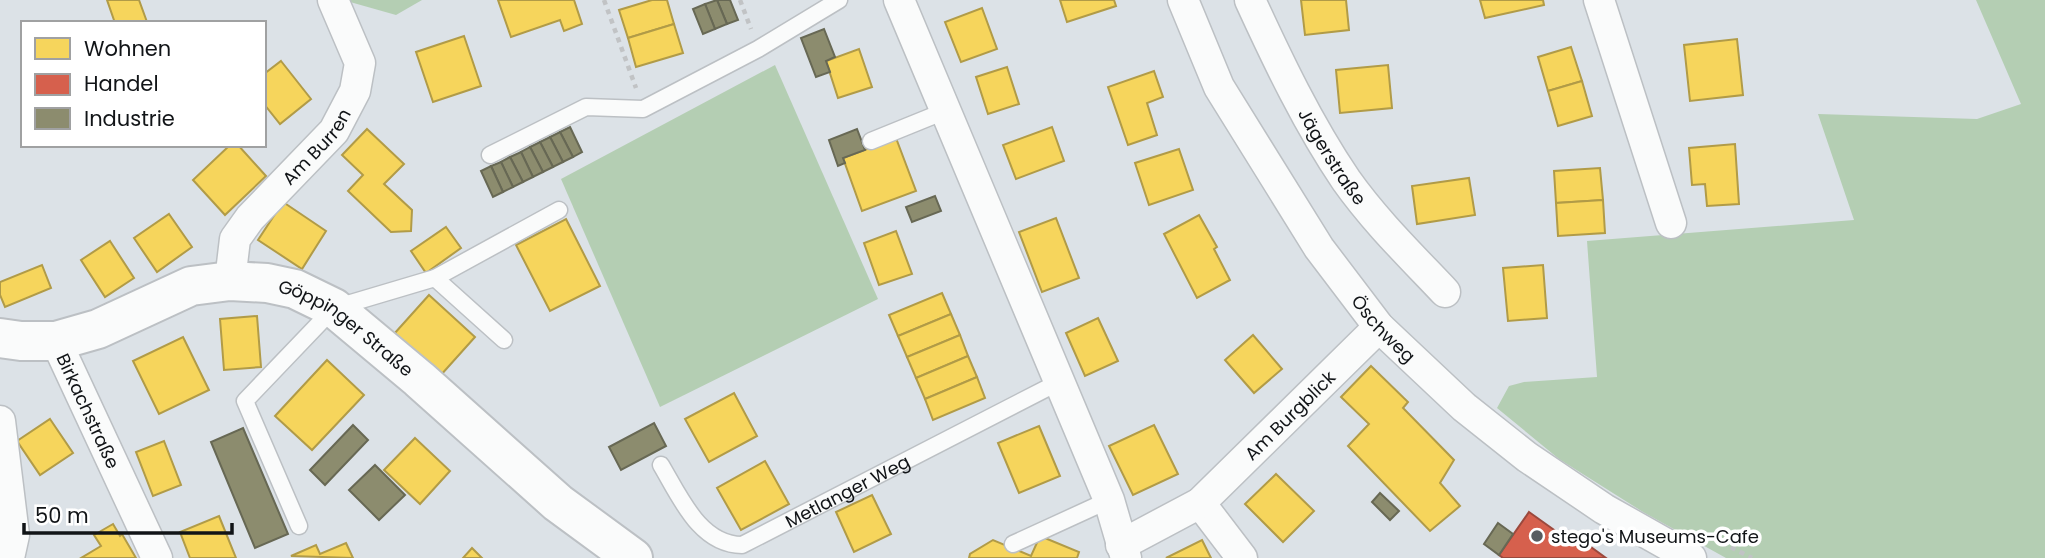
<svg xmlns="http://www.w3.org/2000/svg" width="2045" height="558" font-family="Poppins,sans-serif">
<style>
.green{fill:#b4ceb3}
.homes{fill:#f6d55c;stroke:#b19b47;stroke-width:2}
.shops{fill:#d6604d;stroke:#9b493d;stroke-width:2}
.industry{fill:#8c8c6e;stroke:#676854;stroke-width:2}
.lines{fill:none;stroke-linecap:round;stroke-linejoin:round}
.service-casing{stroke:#bcc0c4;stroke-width:19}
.minor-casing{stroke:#bcc0c4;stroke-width:33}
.secondary-casing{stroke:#bcc0c4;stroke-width:42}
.path{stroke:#c1c3c5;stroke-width:4.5;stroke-dasharray:5 5;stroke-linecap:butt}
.service{stroke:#fafbfb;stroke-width:16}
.minor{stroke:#fafbfb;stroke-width:30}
.secondary{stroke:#fafbfb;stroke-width:38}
.poi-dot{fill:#585c60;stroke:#fff;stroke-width:2.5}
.labels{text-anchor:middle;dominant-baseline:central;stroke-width:7;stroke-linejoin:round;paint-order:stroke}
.street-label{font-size:18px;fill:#111417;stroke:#fff}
.poi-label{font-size:18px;fill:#111417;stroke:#fff;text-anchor:start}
</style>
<rect width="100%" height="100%" fill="#dce2e7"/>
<g class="green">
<path d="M343 0H422L396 15Z"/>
<path d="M1976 0H2045V558H1726L1643 512 1559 459 1497 408 1509 386 1524 382 1597 377 1587 241 1854 220 1818 114 1977 119 2021 104Z"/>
<path d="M775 65 878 299 660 407 561 179Z"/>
</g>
<g class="homes">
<path d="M107 0H139L147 22 115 23Z"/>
<path d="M498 0H574L582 24 564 31 560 20 511 37Z"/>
<path d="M652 0H667L674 24 628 38 619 10Z"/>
<path d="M1060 0H1114L1116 6 1067 22Z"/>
<path d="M1301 0H1346L1349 30 1305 35Z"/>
<path d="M1480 0H1543L1544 5 1485 18Z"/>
<path d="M982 8 997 49 961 62 945 22Z"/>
<path d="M674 24 683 53 636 67 628 38Z"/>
<path d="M464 36 481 86 433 102 416 52Z"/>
<path d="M1737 39 1743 95 1690 101 1684 45Z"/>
<path d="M1571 47 1582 81 1548 91 1538 57Z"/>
<path d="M859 49 872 87 838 98 826 61Z"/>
<path d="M281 61 311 99 280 124 264 104V74Z"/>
<path d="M1388 65 1392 108 1340 113 1336 70Z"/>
<path d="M1007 67 1019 104 988 114 976 77Z"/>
<path d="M1154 71 1163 97 1147 103 1157 135 1128 145 1108 87Z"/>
<path d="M1582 81 1592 116 1558 126 1548 91Z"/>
<path d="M1052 127 1064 161 1016 179 1003 145Z"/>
<path d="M367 129 404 164 384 184 412 210 411 231 391 232 348 191 363 175 342 155Z"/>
<path d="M896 138 916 191 862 211 843 158Z"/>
<path d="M1735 144 1739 204 1707 206 1705 184 1692 185 1689 148Z"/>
<path d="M230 145H238L266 176 225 215 193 180Z"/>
<path d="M1179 149 1193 190 1149 205 1135 163Z"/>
<path d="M1600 168 1603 200 1556 203 1554 171Z"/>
<path d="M1469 178 1475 215 1417 224 1412 186Z"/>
<path d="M1603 200 1605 233 1558 236 1556 203Z"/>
<path d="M283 202 326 231 302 269 258 240Z"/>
<path d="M169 214 192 247 157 272 134 238Z"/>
<path d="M1199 215 1217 247 1214 249 1230 280 1197 298 1164 234Z"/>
<path d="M1056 218 1079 278 1042 292 1019 232Z"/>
<path d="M566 219 600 286 550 311 516 245Z"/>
<path d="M446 227 461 248 426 273 411 251Z"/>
<path d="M896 231 912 274 879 285 864 243Z"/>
<path d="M110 241 134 278 105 297 81 260Z"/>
<path d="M42 265 51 288 5 307 0 295V282Z"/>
<path d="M1543 265 1547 318 1508 321 1503 268Z"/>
<path d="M942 293 951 314 898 336 889 315Z"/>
<path d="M429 295 475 337 440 376 394 334Z"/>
<path d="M951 314 960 335 907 357 898 336Z"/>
<path d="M257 316 261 367 224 370 220 319Z"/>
<path d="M1098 318 1118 361 1085 376 1066 333Z"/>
<path d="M960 335 968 356 916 378 907 357Z"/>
<path d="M1253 335 1282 369 1254 393 1225 360Z"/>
<path d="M183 337 209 390 159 414 133 361Z"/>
<path d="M968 356 977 377 925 399 916 378Z"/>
<path d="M327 360 364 395 312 450 275 416Z"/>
<path d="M1371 366 1408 402 1403 408 1454 460 1440 483 1460 506 1430 531 1348 446 1369 424 1341 397Z"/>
<path d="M977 377 985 398 933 420 925 399Z"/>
<path d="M734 393 757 436 709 462 685 419Z"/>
<path d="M50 419 73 453 40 475 17 441Z"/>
<path d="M1154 425 1178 474 1133 495 1109 446Z"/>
<path d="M1039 426 1060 476 1019 493 998 443Z"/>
<path d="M415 438 450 471 420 504 384 470Z"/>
<path d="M164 441 181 485 153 496 136 452Z"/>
<path d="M765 461 789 504 741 530 717 488Z"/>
<path d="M1276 474 1314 511 1283 542 1245 504Z"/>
<path d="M872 495 891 534 854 552 836 512Z"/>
<path d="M219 516 236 558H190L180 532Z"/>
<path d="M113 524 120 536 122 534 136 558H81L101 546 94 535Z"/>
<path d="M1040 536 1079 552 1077 558H969L970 554 993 540 1031 556Z"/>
<path d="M1202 540 1211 558H1166Z"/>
<path d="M346 543 353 558 291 556 316 545 320 554Z"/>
<path d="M472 548 482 558H463Z"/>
</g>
<path class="shops" d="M1529 512 1564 537 1569 531 1606 558H1503L1499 555Z"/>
<g class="industry">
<path d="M717 0H730L738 20 727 24Z"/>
<path d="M717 0 727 24 715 29 705 4Z"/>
<path d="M705 4 715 29 703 34 693 9Z"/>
<path d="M824 29 835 57 826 61 830 72 816 77 801 38Z"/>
<path d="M570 127 582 152 573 157 560 132Z"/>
<path d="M857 129 865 150 843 158 845 163 838 166 829 140Z"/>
<path d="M560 132 573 157 563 162 550 137Z"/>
<path d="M550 137 563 162 553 167 540 142Z"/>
<path d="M540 142 553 167 543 172 530 147Z"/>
<path d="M530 147 543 172 533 177 521 152Z"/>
<path d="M521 152 533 177 523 182 510 157Z"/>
<path d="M510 157 523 182 513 187 501 162Z"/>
<path d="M501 162 513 187 503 192 491 166Z"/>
<path d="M491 166 503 192 493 197 481 171Z"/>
<path d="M935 196 941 211 912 222 906 207Z"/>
<path d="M654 423 666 446 621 470 609 447Z"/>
<path d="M353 425 368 440 325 485 310 470Z"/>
<path d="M243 428 288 534 255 548 211 442Z"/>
<path d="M375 465 405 495 379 520 349 490Z"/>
<path d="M1380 493 1399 511 1390 520 1372 502Z"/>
<path d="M1498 523 1513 534 1499 555 1484 544Z"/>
</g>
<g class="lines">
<g class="service-casing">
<g id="service">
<path d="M871 141 945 111"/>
<path d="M490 155 586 107 643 109 758 49 839 0"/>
<path d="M435 278 504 340"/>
<path id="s1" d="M661 465C680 497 700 545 742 545L1059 382"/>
<path d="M299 526 245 401 334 308 435 278 559 210"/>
<path d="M1013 544 1109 500"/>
</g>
</g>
<g class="minor-casing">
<g id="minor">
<path d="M899 0 1109 500 1126 558"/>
<path id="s2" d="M1183 0 1219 87 1319 248 1379 327 1464 407 1527 457 1604 509 1691 558"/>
<path id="s3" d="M1250 0C1278 61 1308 124 1346 180 1375 221 1411 256 1445 292"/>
<path d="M1599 0 1671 223"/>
<path id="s4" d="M230 281 235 239 250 218 334 131 355 91 360 63 333 0"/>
<path id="s5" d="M56 341 157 558"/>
<path d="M0 421 14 535 9 558"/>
<path d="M1200 503 1242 558"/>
<path id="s6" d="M1121 545 1200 503 1379 327"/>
</g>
</g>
<g class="secondary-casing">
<g id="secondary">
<path id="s7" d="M0 338 21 341H56L98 329 191 286 230 281 267 283 295 289 334 308 419 379 558 503 633 558"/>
</g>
</g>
<g class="path">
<path d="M604 0 636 88"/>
<path d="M740 0 751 29"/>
<path d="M1713 538 1752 558"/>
</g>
<use href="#service" class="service"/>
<use href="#minor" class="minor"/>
<use href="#secondary" class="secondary"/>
</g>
<circle class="poi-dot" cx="1537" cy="536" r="7"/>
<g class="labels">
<g class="street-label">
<text stroke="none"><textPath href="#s4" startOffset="166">Am Burren</textPath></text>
<text stroke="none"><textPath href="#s3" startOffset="177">Jägerstraße</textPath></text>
<text stroke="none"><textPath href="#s2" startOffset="387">Öschweg</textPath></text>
<text stroke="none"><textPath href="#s7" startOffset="371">Göppinger Straße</textPath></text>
<text stroke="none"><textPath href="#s5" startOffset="77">Birkachstraße</textPath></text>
<text stroke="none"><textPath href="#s6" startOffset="215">Am Burgblick</textPath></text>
<text stroke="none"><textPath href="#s1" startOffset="238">Metlanger Weg</textPath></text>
</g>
<g class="poi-label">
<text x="1551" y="536">stego's Museums-Cafe</text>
</g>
</g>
<rect x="21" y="21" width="245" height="126" fill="#ffffff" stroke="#a0a1a2" stroke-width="2"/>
<rect x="35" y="38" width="35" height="21" fill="#f6d55c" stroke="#a0a1a2" stroke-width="2"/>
<text x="84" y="56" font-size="21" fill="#111417">Wohnen</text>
<rect x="35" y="74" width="35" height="21" fill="#d6604d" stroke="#a0a1a2" stroke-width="2"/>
<text x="84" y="91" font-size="21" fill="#111417">Handel</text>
<rect x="35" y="108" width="35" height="21" fill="#8c8c6e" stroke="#a0a1a2" stroke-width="2"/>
<text x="84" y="126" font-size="21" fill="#111417">Industrie</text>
<path d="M24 523v10h208v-10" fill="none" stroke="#111417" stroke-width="3.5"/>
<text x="35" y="523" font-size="21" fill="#111417" stroke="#ffffff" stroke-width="5" paint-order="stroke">50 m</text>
</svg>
